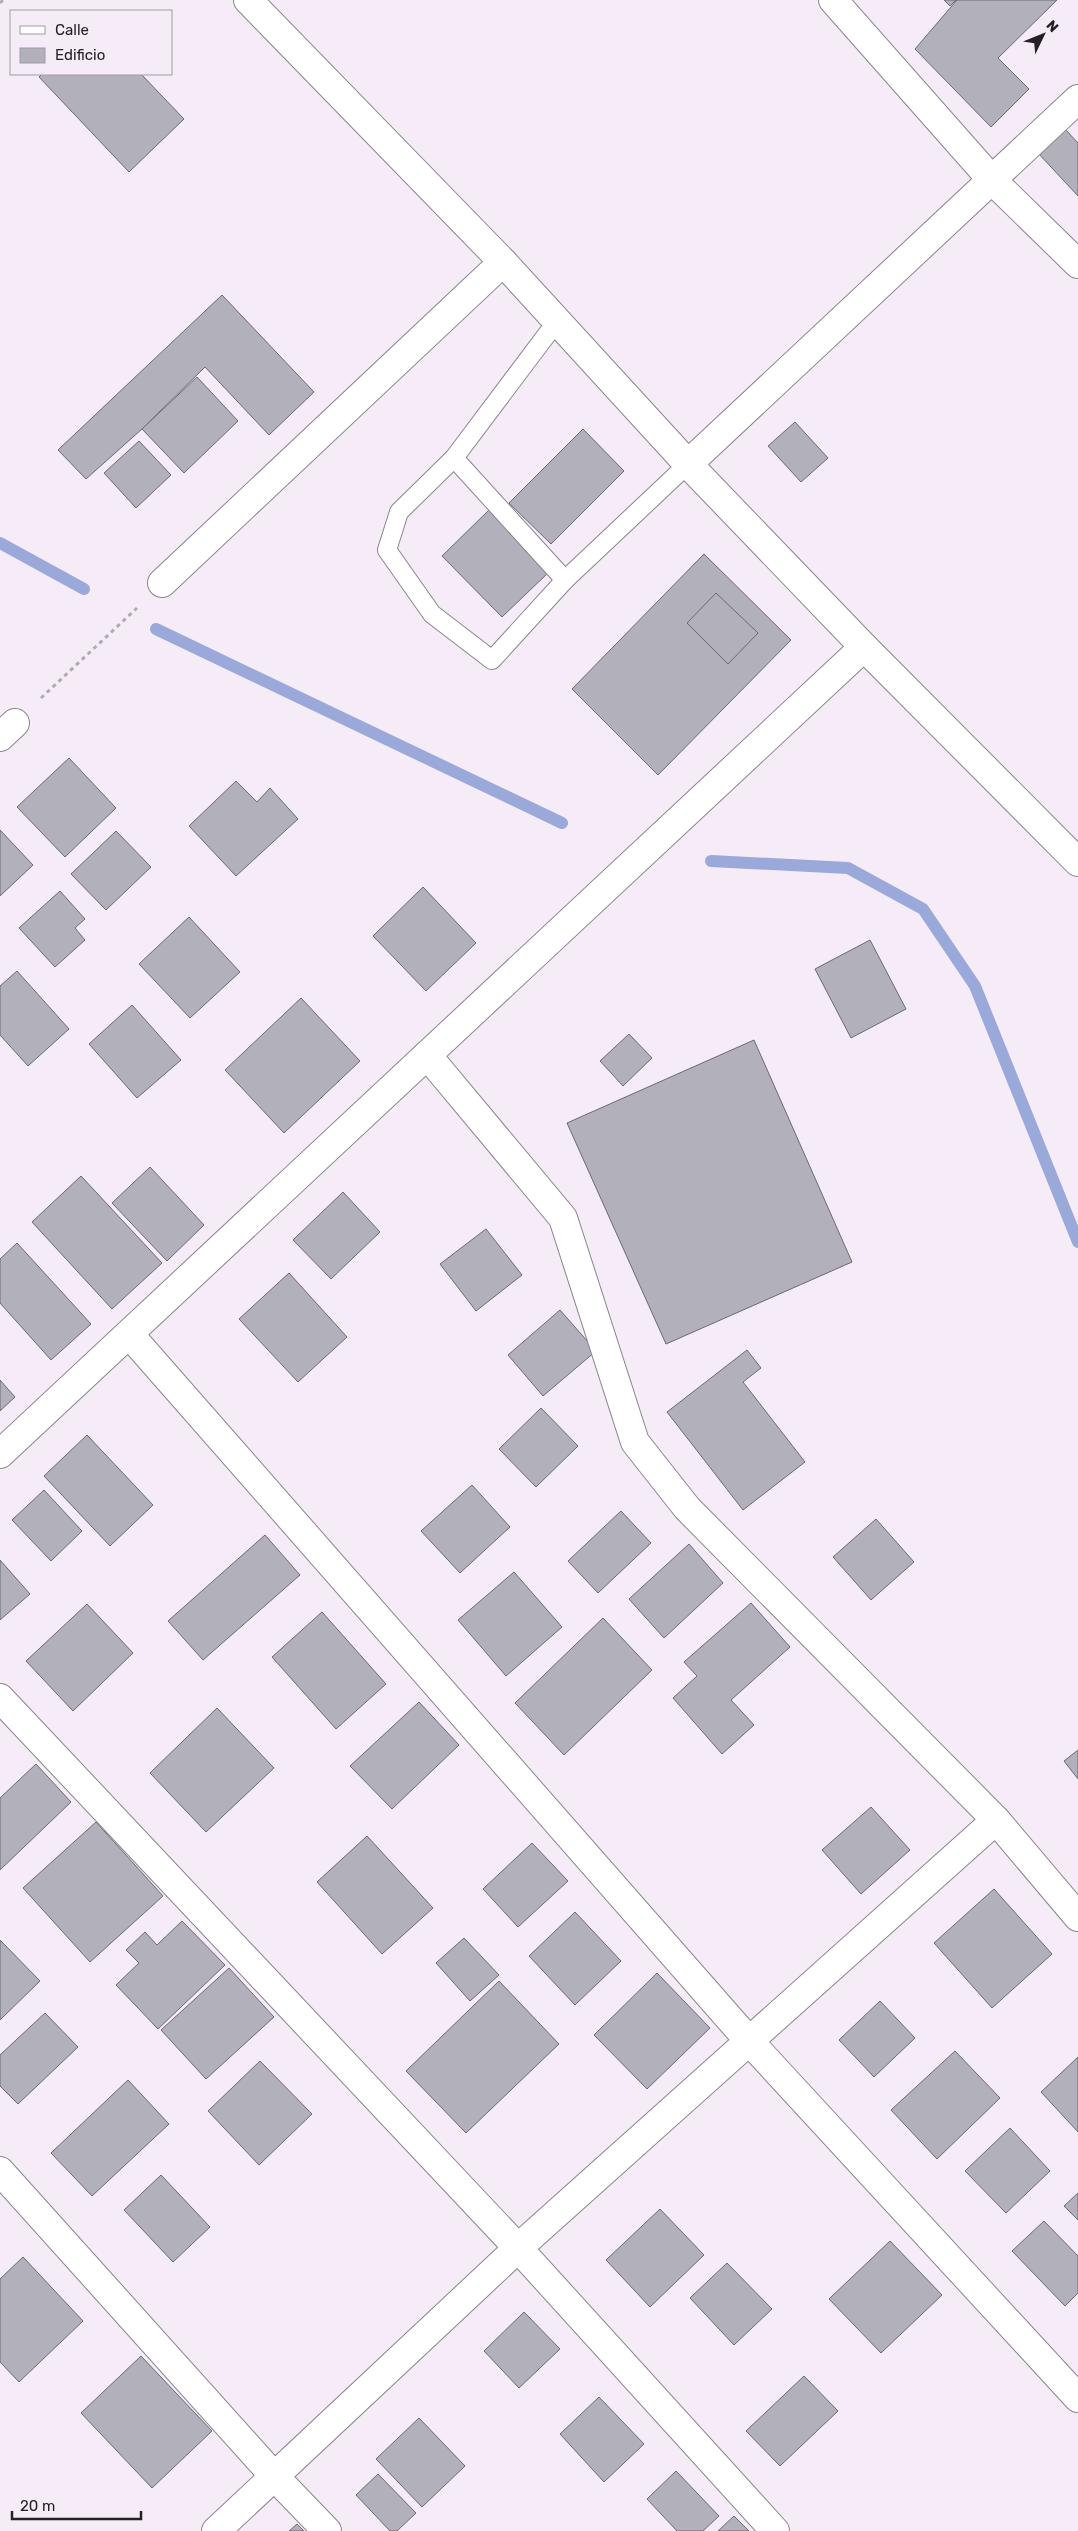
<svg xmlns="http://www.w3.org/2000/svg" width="1078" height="2531" font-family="Rubik,sans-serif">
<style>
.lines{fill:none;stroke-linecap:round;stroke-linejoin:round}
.stream{stroke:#9aa9d9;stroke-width:12}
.building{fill:#b2b0bb;stroke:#6b6974}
.service-casing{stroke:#8b848d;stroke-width:20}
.minor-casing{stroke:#8b848d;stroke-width:30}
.tertiary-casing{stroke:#8b848d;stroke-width:30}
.path{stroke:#b1aab2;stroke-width:3;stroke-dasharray:4 4;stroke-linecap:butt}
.service{stroke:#fff;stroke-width:18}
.minor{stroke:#fff;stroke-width:28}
.tertiary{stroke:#fff;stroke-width:28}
</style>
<rect width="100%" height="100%" fill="#f5ecf7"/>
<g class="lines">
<g class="stream">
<path d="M0 543 84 589"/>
<path d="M156 629 562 823"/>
<path d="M711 861 848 868 923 909 975 986 1078 1242"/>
</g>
</g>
<g class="building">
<path d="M944 0H956L950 6Z"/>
<path d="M957 0H1057L998 58 1029 89 991 127 915 49Z"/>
<path d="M42 74H141L184 119 129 172 39 77Z"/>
<path d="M1064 128 1078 143V196L1038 153Z"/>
<path d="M222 295 314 392 269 435 205 367 142 429 86 479 58 450Z"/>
<path d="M197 377 238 421 184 473 142 429Z"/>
<path d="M795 422 828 458 801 482 768 446Z"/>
<path d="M583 429 624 471 551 544 509 503Z"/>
<path d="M139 441 171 475 136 508 104 473Z"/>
<path d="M489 510 549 572 502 617 442 556Z"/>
<path d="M704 554 791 640 658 775 572 689Z"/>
<path d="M716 593 758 633 728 664 687 623Z"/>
<path d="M69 758 116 808 65 857 17 807Z"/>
<path d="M236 781 257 802 270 788 298 819 236 876 189 826Z"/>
<path d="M0 830 33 865 0 896Z"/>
<path d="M116 831 151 867 106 910 71 874Z"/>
<path d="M423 887 476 943 426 991 373 936Z"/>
<path d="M60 891 85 919 75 928 85 940 55 967 19 928Z"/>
<path d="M189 917 240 972 190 1018 139 964Z"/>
<path d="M870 940 906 1009 851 1038 815 969Z"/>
<path d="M17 971 69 1029 28 1066 0 1035V986Z"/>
<path d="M301 998 360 1061 284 1133 225 1070Z"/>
<path d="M132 1005 181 1060 137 1098 89 1044Z"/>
<path d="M629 1034 652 1058 623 1086 600 1061Z"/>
<path d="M754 1040 852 1262 666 1344 567 1123Z"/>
<path d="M150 1167 204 1225 167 1261 112 1203Z"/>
<path d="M81 1176 162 1263 112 1309 32 1222Z"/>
<path d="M343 1192 380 1232 331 1279 293 1240Z"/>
<path d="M486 1229 522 1275 476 1311 440 1264Z"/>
<path d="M17 1243 91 1324 51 1360 0 1303V1259Z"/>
<path d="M289 1273 347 1337 298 1382 239 1319Z"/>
<path d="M560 1310 596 1351 543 1396 508 1355Z"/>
<path d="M747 1350 761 1368 743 1382 805 1462 743 1510 667 1412Z"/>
<path d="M0 1380 15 1397 0 1411Z"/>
<path d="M541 1408 578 1446 536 1487 499 1449Z"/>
<path d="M87 1435 153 1505 110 1546 44 1476Z"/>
<path d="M472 1485 510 1527 460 1573 421 1531Z"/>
<path d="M44 1490 82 1531 51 1561 12 1520Z"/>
<path d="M621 1511 651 1543 598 1593 568 1561Z"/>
<path d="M876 1519 914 1562 871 1600 833 1557Z"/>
<path d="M265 1535 300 1575 203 1660 168 1621Z"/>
<path d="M689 1544 723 1583 664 1638 629 1599Z"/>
<path d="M0 1560 30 1594 0 1620Z"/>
<path d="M514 1572 562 1627 506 1676 458 1620Z"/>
<path d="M751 1603 790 1647 731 1700 754 1725 722 1754 673 1698 697 1676 684 1662Z"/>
<path d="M87 1604 133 1653 73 1711 26 1661Z"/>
<path d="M322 1612 386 1684 336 1729 272 1657Z"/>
<path d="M603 1618 652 1670 564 1755 515 1703Z"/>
<path d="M419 1702 459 1745 392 1809 350 1766Z"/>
<path d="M217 1708 274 1768 206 1832 150 1773Z"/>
<path d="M1078 1750V1779L1064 1761Z"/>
<path d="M36 1764 71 1802 0 1870V1798Z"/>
<path d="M871 1807 910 1850 861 1894 822 1850Z"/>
<path d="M96 1822 163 1896 90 1962 23 1888Z"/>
<path d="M367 1836 433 1908 382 1954 317 1882Z"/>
<path d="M532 1843 568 1881 518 1927 483 1889Z"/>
<path d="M994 1889 1052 1954 992 2008 934 1943Z"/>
<path d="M575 1912 621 1961 575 2005 529 1956Z"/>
<path d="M182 1921 225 1965 158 2029 116 1985 139 1963 126 1950 145 1932 157 1945Z"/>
<path d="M464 1938 499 1975 470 2001 436 1963Z"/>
<path d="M0 1940 40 1981 0 2020Z"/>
<path d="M229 1968 274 2017 206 2079 161 2030Z"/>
<path d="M657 1973 710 2028 647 2089 594 2035Z"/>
<path d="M499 1981 559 2044 466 2133 406 2071Z"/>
<path d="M880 2001 915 2038 874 2077 839 2040Z"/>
<path d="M45 2013 78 2047 18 2104 0 2086V2055Z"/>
<path d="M955 2051 1000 2098 937 2159 891 2110Z"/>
<path d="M1078 2057V2132L1041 2092Z"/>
<path d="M260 2061 312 2114 259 2165 208 2111Z"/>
<path d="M128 2080 169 2124 92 2196 51 2153Z"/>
<path d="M1010 2128 1050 2171 1006 2213 965 2171Z"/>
<path d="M161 2175 210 2227 173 2262 124 2210Z"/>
<path d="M1078 2193V2220L1064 2206Z"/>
<path d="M660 2209 704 2255 650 2307 606 2260Z"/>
<path d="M1044 2221 1078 2256V2293L1065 2306 1012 2251Z"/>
<path d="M890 2241 942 2295 881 2353 829 2299Z"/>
<path d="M23 2257 83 2321 19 2382 0 2362V2279Z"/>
<path d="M727 2263 772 2309 734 2345 690 2298Z"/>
<path d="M524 2312 560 2349 519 2388 484 2351Z"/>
<path d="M141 2356 212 2431 152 2488 81 2413Z"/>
<path d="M804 2376 838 2411 780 2466 746 2431Z"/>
<path d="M599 2397 644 2444 604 2482 560 2434Z"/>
<path d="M419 2418 465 2466 422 2507 376 2459Z"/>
<path d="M676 2471 719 2516 703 2531H677L647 2499Z"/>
<path d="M378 2474 416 2513 397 2531H390L356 2495Z"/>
<path d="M734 2516 749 2531H718Z"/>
<path d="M297 2524 304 2531H289Z"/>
</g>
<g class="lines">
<g class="service-casing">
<g id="service">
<path d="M557 321 454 458 565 580 688 464"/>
<path d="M454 458 399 512 387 550 432 614 492 660 565 580"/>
</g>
</g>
<g class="minor-casing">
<g id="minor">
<path d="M833 0 992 180 1078 264"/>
<path d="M688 464 1078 99"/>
<path d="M162 583 503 262"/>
<path d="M0 737 15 723"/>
<path d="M427 1055 563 1218 635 1442 687 1508 996 1820 1078 1917"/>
<path d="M129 1334 750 2042 1078 2398"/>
<path d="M0 1454 864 647"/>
<path d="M0 1698 518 2248 775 2531"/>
<path d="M0 2171 275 2477 327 2531"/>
<path d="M216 2531 518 2248 996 1820"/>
</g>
</g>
<g class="tertiary-casing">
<path id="tertiary" d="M248 0 503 262 688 464 864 647 1078 862"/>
</g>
<g class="path">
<path d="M0 3 3 0"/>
<path d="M41 698 137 608"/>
</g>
<use href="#service" class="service"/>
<use href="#minor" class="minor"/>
<use href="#tertiary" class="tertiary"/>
</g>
<rect x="10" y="10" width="162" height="65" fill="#f5ecf7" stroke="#a19ba3"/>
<rect x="20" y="26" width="25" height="8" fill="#ffffff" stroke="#a19ba3"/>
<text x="55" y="35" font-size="15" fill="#242125">Calle</text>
<rect x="20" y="48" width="25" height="15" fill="#b2b0bb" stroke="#a19ba3"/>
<text x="55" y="60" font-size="15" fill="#242125">Edificio</text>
<g transform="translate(1043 35) rotate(47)" stroke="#f5ecf7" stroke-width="4" paint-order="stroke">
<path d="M0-4L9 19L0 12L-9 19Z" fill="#242125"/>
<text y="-8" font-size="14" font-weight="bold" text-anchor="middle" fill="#242125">N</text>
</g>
<path d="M12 2511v8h129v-8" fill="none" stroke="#242125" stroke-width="2.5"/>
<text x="20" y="2511" font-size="15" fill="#242125" stroke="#f5ecf7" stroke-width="4" paint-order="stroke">20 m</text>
</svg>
